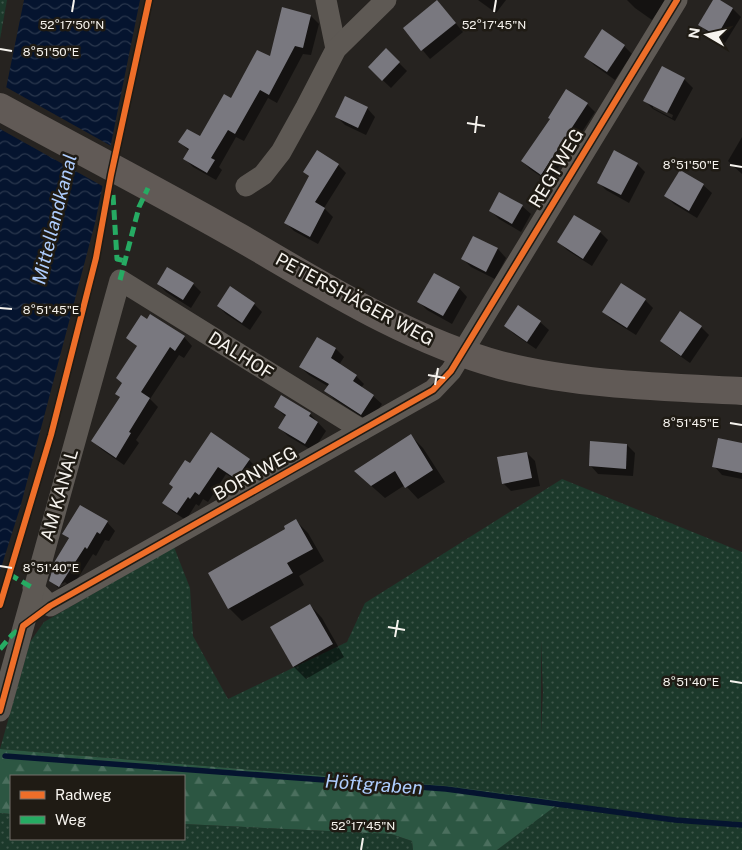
<svg xmlns="http://www.w3.org/2000/svg" width="742" height="850" font-family="'Public Sans',sans-serif">
<style>
.grass{fill:url(#grass-dots);fill-rule:evenodd}
.forest{fill:url(#forest-firs)}
.water{fill:url(#water-waves)}
.pier{fill:#262320}
.shadow{fill:#0007;fill-rule:evenodd}
.lines{fill:none;stroke-linecap:round;stroke-linejoin:round}
.stream{stroke:#05142f;stroke-width:5.5}
.building{fill:#79787f}
.street{stroke:#5e5954;stroke-width:21}
.secondary{stroke:#615a56;stroke-width:28}
.quiet{stroke:#26ab63;stroke-width:5;stroke-dasharray:10 5;stroke-linecap:butt}
.cycleway-casing{stroke:#1f1b14;stroke-width:9}
.cycleway{stroke:#ee6e29;stroke-width:6}
.ticks{fill:none;stroke:#f6f3ee;stroke-width:2}
.labels{text-anchor:middle;dominant-baseline:central;stroke-width:5;stroke-linejoin:round;paint-order:stroke}
.street-label{font-size:18px;fill:#f6f3ee;stroke:#1f1b14}
.water-label{font-size:19px;font-style:italic;fill:#aecdfe;stroke:#1f1b14}
.ticks-label{font-size:12px;text-anchor:middle;fill:#f6f3ee;stroke:#1f1b14;stroke-width:5;stroke-linejoin:round;paint-order:stroke}
</style>
<defs>
<pattern id="grass-dots" width="8" height="8" patternUnits="userSpaceOnUse" patternTransform="scale(1.25)"><rect width="8" height="8" fill="#1c392b"/><path d="M2 2h.1M6 6h.1" fill="none" stroke="#3e564a" stroke-width="1.8" stroke-linecap="round"/></pattern>
<pattern id="forest-firs" width="22" height="20" patternUnits="userSpaceOnUse" patternTransform="scale(1.25)"><rect width="22" height="20" fill="#2c5642"/><path d="M5 1l3.5 6h-7zM16 11l3.5 6h-7z" fill="#4b6f5e"/></pattern>
<pattern id="water-waves" width="16" height="10" patternUnits="userSpaceOnUse" patternTransform="scale(1.25)"><rect width="16" height="10" fill="#05142f"/><path d="M0 5q4-4 8 0t8 0" fill="none" stroke="#2a374d"/></pattern>
</defs>
<rect width="100%" height="100%" fill="#262320"/>
<g class="grass">
<path d="M0 0H7L0 39Z"/>
<path d="M562 479 742 552V850H497L561 801 448 786 0 749 30 642 44 622 174 547 190 588 193 636 228 699 347 642 365 603ZM541 640 543 692 541 734Z"/>
<path d="M0 813 11 814V839H184V824L391 834 412 841 413 850H0Z"/>
</g>
<path class="forest" d="M0 749 448 786 562 801 497 850H413L412 841 391 834 184 824V776H11V814L0 813Z"/>
<path class="water" d="M24 0H140L95 223 20 508 0 571V118Z"/>
<path class="pier" d="M4 86 113 147 104 187 0 129V106Z"/>
<g class="shadow">
<path d="M478 0H506L496 13Z"/>
<path d="M627 0H666L652 20 635 8Z"/>
<path d="M714 0H718L733 9 741 17 725 43 708 33 700 24Z"/>
<path d="M437 1 463 32 430 59 404 28Z"/>
<path d="M311 16 319 24 311 55 303 54 277 103 268 98 244 141 236 137 219 167 222 170 216 180 193 167 185 159 188 150 180 142 200 138 232 99Z"/>
<path d="M624 46 632 54 615 80 594 65 586 57Z"/>
<path d="M386 50 407 71 391 88 369 67Z"/>
<path d="M662 68 684 79 693 88 675 121 653 109 645 101ZM653 105 673 115 672 118 653 108Z"/>
<path d="M587 104 595 112 549 182 530 169 522 161 551 120Z"/>
<path d="M367 108 375 117 366 135 345 125 337 117Z"/>
<path d="M742 137V174L728 161Z"/>
<path d="M637 164 645 172 629 203 606 190 598 182Z"/>
<path d="M338 165 346 173 324 208 333 217 318 244 294 231 286 223 310 178 305 172Z"/>
<path d="M680 172 703 185 712 193 697 218 674 204 666 196Z"/>
<path d="M500 194 522 206 531 214 521 232 499 219 490 210Z"/>
<path d="M600 232 608 240 592 266 567 250 559 242Z"/>
<path d="M474 237 498 249 506 258 495 279 471 267 463 259Z"/>
<path d="M158 284H193L201 292 191 308 166 292Z"/>
<path d="M459 288 467 297 452 324 427 310 419 302Z"/>
<path d="M645 300 653 308 636 335 612 320 604 312Z"/>
<path d="M254 304 262 312 250 330 226 314 218 306Z"/>
<path d="M150 316 184 337 192 346 184 358 179 355 150 399 158 407 136 440 139 443 124 465 101 449 93 441 121 398 117 394 123 384 138 347 128 338 147 320Z"/>
<path d="M540 322 549 330 536 349 514 334 506 326Z"/>
<path d="M701 327 709 335 690 363 670 349 661 341Z"/>
<path d="M317 338 336 349 344 357 339 365 356 376 364 384 361 388 373 396 382 404 370 422 334 399 326 391 329 387 309 375 300 367Z"/>
<path d="M275 407 310 414 326 431 313 451 288 436 280 428 286 417Z"/>
<path d="M411 436 423 448 445 482 418 499 405 485 385 498 368 483Z"/>
<path d="M742 444V479L722 475 714 466Z"/>
<path d="M627 445 635 453 633 476 598 474 590 465Z"/>
<path d="M527 453 535 461 540 486 511 491 503 483Z"/>
<path d="M249 460 257 468 245 486 226 474 208 502 203 499 199 506 196 504 186 520 172 511 164 502 190 465Z"/>
<path d="M296 521 308 533 324 561 299 576 304 585 242 621 229 608 287 529Z"/>
<path d="M107 522 115 531 109 541 105 540 96 556 93 554 68 594 58 588 67 584 65 582 58 586V588L51 580 70 540 64 534Z"/>
<path d="M310 605 322 618 344 657 306 679 294 667Z"/>
</g>
<g class="lines">
<path class="stream" d="M5 756 446 789 675 820 742 825"/>
</g>
<g class="building">
<path d="M437 0 456 23 421 51 403 28Z"/>
<path d="M713 0H720L733 8 717 36 698 25Z"/>
<path d="M282 7 311 15 303 48 295 46 269 95 260 90 235 134 228 130 211 158 215 160 207 173 183 159 189 149 178 142 187 129 200 136 224 94 231 98 257 50 270 56Z"/>
<path d="M602 29 625 45 607 72 584 57Z"/>
<path d="M386 48 400 62 382 81 368 67Z"/>
<path d="M662 66 685 78 667 113 643 101Z"/>
<path d="M566 89 588 103 541 175 521 161 550 119 548 118Z"/>
<path d="M345 96 368 107 358 128 335 117Z"/>
<path d="M317 150 339 164 315 202 325 208 310 237 284 223 309 176 303 172Z"/>
<path d="M614 150 638 163 621 195 597 183Z"/>
<path d="M680 170 704 184 689 211 664 196Z"/>
<path d="M499 192 523 205 512 224 489 211Z"/>
<path d="M574 215 601 231 583 259 557 242Z"/>
<path d="M473 236 498 248 486 272 461 259Z"/>
<path d="M167 267 194 283 183 300 157 284Z"/>
<path d="M434 273 460 287 443 316 417 302Z"/>
<path d="M621 283 646 299 627 328 602 312Z"/>
<path d="M230 286 255 303 242 323 217 306Z"/>
<path d="M518 305 541 321 527 342 504 326Z"/>
<path d="M680 311 702 326 681 356 660 341Z"/>
<path d="M150 314 185 336 175 351 170 347 141 392 150 398 129 432 131 433 116 458 91 441 120 397 115 394 122 383 116 378 137 346 126 338 141 315 147 319Z"/>
<path d="M317 337 336 348 331 358 357 375 353 381 374 395 361 415 324 391 329 384 299 367Z"/>
<path d="M281 395 311 413 309 416 318 422 305 444 278 428 286 415 274 407Z"/>
<path d="M211 432 250 459 236 479 218 467 199 495 195 492 190 499 188 497 177 513 162 503 173 487 169 484 185 460 190 463Z"/>
<path d="M411 434 433 470 405 488 395 471 371 486 354 471Z"/>
<path d="M718 438 742 443V473L712 467Z"/>
<path d="M590 441 627 444 626 469 589 466Z"/>
<path d="M527 452 532 478 502 484 497 457Z"/>
<path d="M80 505 108 521 100 534 97 532 87 549 85 547 59 587 49 581 55 561 69 538 62 534Z"/>
<path d="M296 519 313 549 287 563 293 573 228 609 208 573 285 529 284 526Z"/>
<path d="M310 604 333 644 293 667 270 627Z"/>
</g>
<g class="lines">
<g class="street">
<path d="M326 0 336 49"/>
<path d="M246 186 263 175 281 152 306 107 336 49 386 0"/>
<path d="M33 588 50 606 433 390 451 371 677 0"/>
<path d="M0 711 120 280 362 430"/>
</g>
<path class="secondary" d="M0 107C79 150 160 192 239 237 322 285 406 339 500 365 576 385 664 387 742 391"/>
<g class="quiet">
<path d="M113 195 117 259 125 261"/>
<path d="M120 280 139 207 148 188"/>
<path d="M9 574 33 588"/>
<path d="M0 649 12 635 23 626"/>
</g>
<g class="cycleway-casing">
<g id="cycleway">
<path d="M0 605 51 435 96 258 111 175 149 0"/>
<path d="M0 711 23 626 50 606 433 390 451 371 677 0"/>
</g>
</g>
<use href="#cycleway" class="cycleway"/>
</g>
<path class="ticks" d="M72 12 74 0M494 12 496 0M0 49 12 51M467 123 485 126M475 133 477 116M730 165 742 167M0 308 12 309M428 375 445 378M435 385 438 368M730 423 742 425M0 566 12 568M388 627 405 630M395 637 398 620M730 681 742 683M361 850 363 838"/>
<g class="labels">
<g class="street-label">
<text transform="translate(556 168) rotate(-59)">REGTWEG</text>
<text transform="translate(355 299) rotate(28)">PETERSHÄGER WEG</text>
<text transform="translate(241 355) rotate(32)">DALHOF</text>
<text transform="translate(255 473) rotate(-29)">BORNWEG</text>
<text transform="translate(59 495) rotate(-74)">AM KANAL</text>
</g>
<g class="water-label">
<text transform="translate(54 219) rotate(-76)">Mittellandkanal</text>
<text transform="translate(374 784) rotate(4)">Höftgraben</text>
</g>
</g>
<g class="ticks-label">
<text x="72" y="29">52°17'50"N</text>
<text x="494" y="29">52°17'45"N</text>
<text x="51" y="56">8°51'50"E</text>
<text x="691" y="169">8°51'50"E</text>
<text x="51" y="314">8°51'45"E</text>
<text x="691" y="427">8°51'45"E</text>
<text x="51" y="572">8°51'40"E</text>
<text x="691" y="686">8°51'40"E</text>
<text x="363" y="830">52°17'45"N</text>
</g>
<rect x="10" y="775" width="175" height="65" fill="#1f1b14" stroke="#75716b"/>
<rect x="20" y="791" width="25" height="8" fill="#ee6e29" stroke="#75716b"/>
<text x="55" y="800" font-size="15" fill="#f6f3ee">Radweg</text>
<rect x="20" y="816" width="25" height="8" fill="#26ab63" stroke="#75716b"/>
<text x="55" y="825" font-size="15" fill="#f6f3ee">Weg</text>
<g transform="translate(707 35) rotate(279)" stroke="#1f1b14" stroke-width="4" paint-order="stroke">
<path d="M0-4L9 19L0 12L-9 19Z" fill="#f6f3ee"/>
<text y="-8" font-size="14" font-weight="bold" text-anchor="middle" fill="#f6f3ee">N</text>
</g>
</svg>
